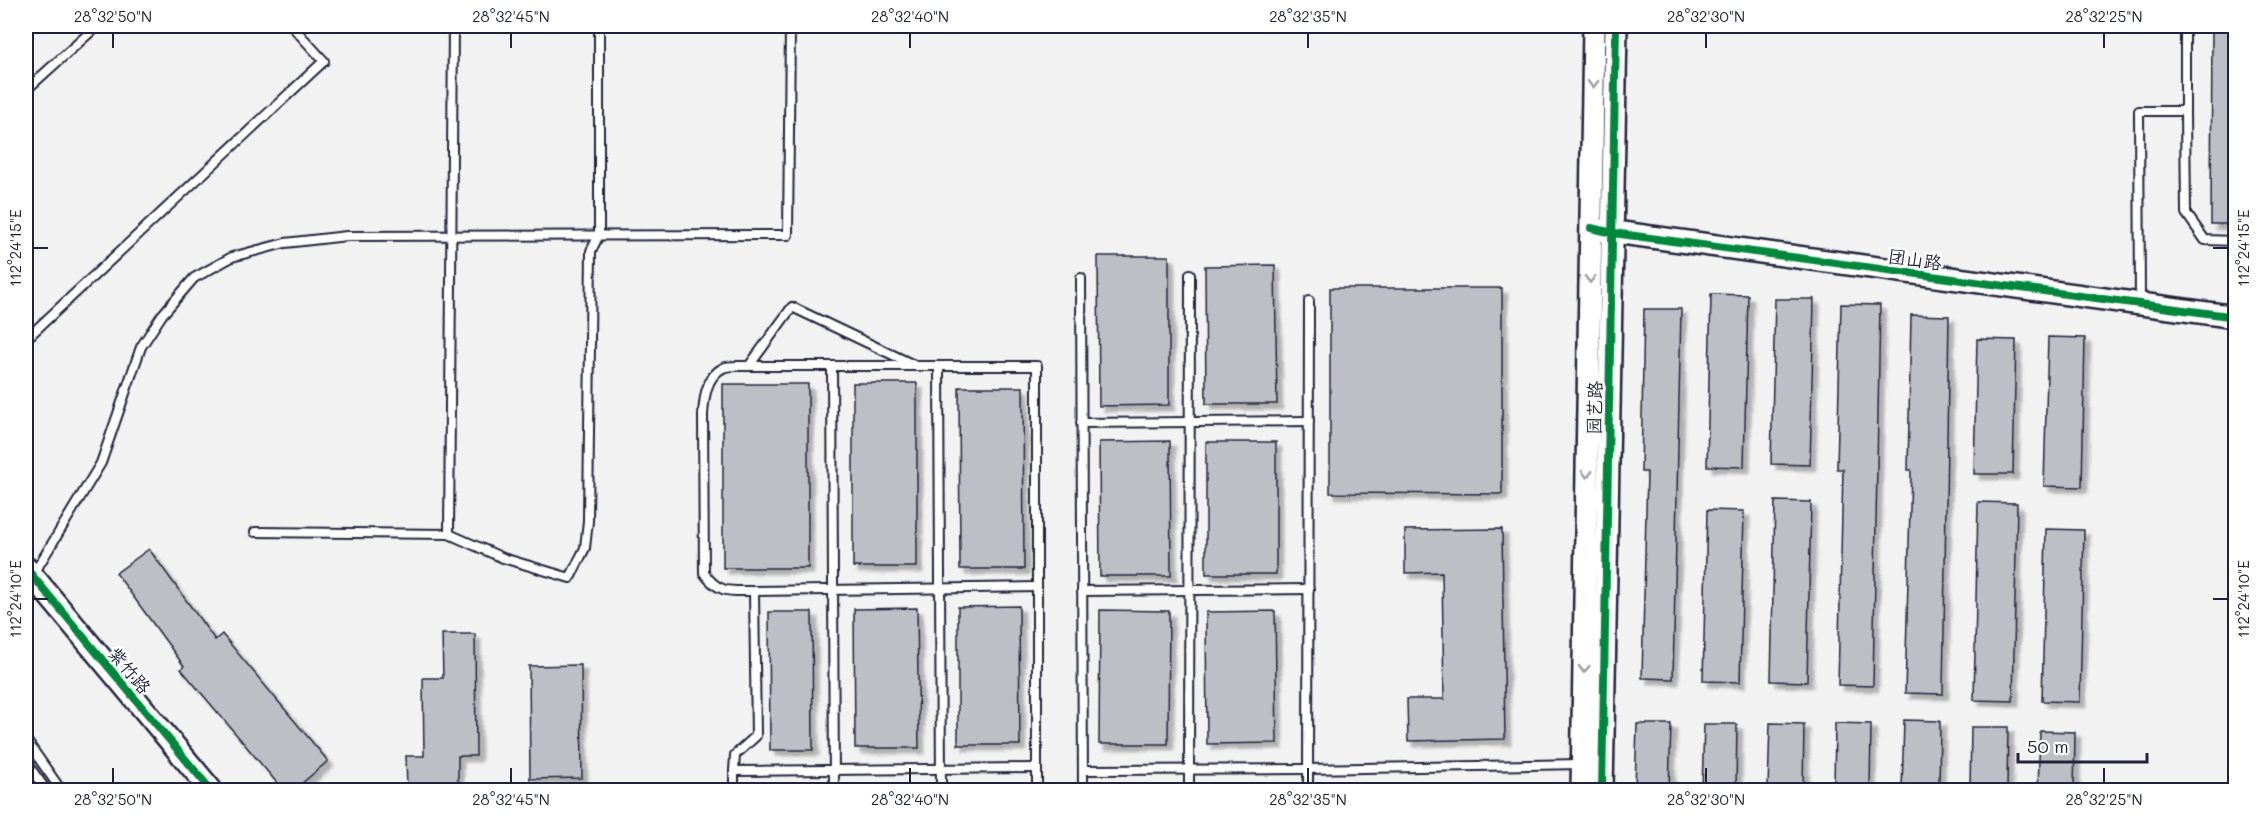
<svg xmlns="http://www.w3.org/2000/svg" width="2261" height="816" font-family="Mali,'LXGW WenKai TC',sans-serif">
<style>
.building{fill:#bebec6;stroke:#22223b;stroke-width:1.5;filter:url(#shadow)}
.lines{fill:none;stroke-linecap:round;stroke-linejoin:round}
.lane-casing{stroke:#22223b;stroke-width:12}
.secondary-casing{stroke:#22223b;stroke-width:26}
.lane{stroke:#fff;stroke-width:8}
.secondary{stroke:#fff;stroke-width:21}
.cycleway-casing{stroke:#fff;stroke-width:11}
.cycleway{stroke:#00873e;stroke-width:8}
.oneway{stroke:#9c9ca7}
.ticks{fill:none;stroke:#22223b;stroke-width:2}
.labels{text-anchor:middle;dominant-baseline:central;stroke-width:5;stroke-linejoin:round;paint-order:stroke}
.street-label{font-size:18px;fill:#22223b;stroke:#fff}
.neatline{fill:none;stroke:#22223b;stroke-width:2}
.ticks-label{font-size:15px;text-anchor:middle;fill:#22223b}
</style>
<defs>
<filter id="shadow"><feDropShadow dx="5.5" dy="5.5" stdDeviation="1.5" flood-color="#0004"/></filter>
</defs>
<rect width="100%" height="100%" fill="#f2f2f3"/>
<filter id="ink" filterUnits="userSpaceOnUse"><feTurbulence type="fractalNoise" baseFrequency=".0167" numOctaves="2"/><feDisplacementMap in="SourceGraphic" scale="12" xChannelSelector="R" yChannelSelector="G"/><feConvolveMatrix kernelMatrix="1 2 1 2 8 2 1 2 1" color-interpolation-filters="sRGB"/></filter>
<g filter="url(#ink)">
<g class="building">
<path d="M2212 26H2235V224H2211Z"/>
<path d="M1098 256H1169V405L1099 406Z"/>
<path d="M1275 265 1277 404H1206L1205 266Z"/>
<path d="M1330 288H1502V494L1330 493Z"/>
<path d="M1711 294 1748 295 1744 467 1707 466Z"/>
<path d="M1775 299H1814L1810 465 1771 464Z"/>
<path d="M1841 304 1880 305 1873 686 1838 685 1843 469H1837Z"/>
<path d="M1644 309H1681L1673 679 1642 678 1647 472H1641Z"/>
<path d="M1911 315 1949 316 1943 694 1905 693 1911 470H1908Z"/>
<path d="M2048 337 2085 338 2082 487 2044 486Z"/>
<path d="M1977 339 2016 340 2013 474H1974Z"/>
<rect x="853" y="383" width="64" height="184"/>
<rect x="723" y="384" width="85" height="184"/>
<path d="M959 387H1023L1024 569H960Z"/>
<path d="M1170 441 1171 576H1100L1099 442Z"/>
<rect x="1206" y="442" width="70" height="132"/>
<path d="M1775 501 1811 502 1807 682 1771 681Z"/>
<path d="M1978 502 2017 503 2013 701 1974 700Z"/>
<path d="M1707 510 1744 511 1740 682 1703 681Z"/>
<path d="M1502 529 1505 739 1408 741 1407 699H1444L1442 572 1405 573V530Z"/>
<path d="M2046 529 2084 530 2080 702 2042 701Z"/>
<path d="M149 549 215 640 222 634 328 761 294 790H283L181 669 184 666 116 573Z"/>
<path d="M1019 606 1020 745H958V607Z"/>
<path d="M917 608 919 748H855L854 609Z"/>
<path d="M1100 610 1169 611 1168 744H1099Z"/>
<path d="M1275 611 1277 743 1207 744 1206 612Z"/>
<path d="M769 612H812L813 750H770Z"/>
<path d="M442 634H475L476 756H458V790H407L406 756H424L423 678H443Z"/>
<path d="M581 665 582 778 530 779 529 666Z"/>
<path d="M1904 720 1940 721 1939 790H1902Z"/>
<path d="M1770 723 1804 724 1803 790H1768Z"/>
<path d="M1835 723 1871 724 1870 790H1834Z"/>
<path d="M1637 724H1671L1669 790H1635Z"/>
<path d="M1704 724H1737L1736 790H1702Z"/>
<path d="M1971 727H2008L2007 790H1970Z"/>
<path d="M2040 731 2075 732 2074 790H2038Z"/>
</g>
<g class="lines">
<g class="lane-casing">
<g id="lane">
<path d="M453 26 449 534 503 558 570 578 585 548 588 521 591 251 599 235V26"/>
<path d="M26 90 97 26"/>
<path d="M2185 111 2186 213 2205 240 2236 241"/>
<path d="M1081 278 1083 790"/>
<path d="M2140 303 2139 111H2185V26"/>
<path d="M26 339 324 61 292 26"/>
<path d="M749 366 792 307 914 365"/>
<path d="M832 366 834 790"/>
<path d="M939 366 941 790"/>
<path d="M1081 423 1309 421"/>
<path d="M255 532 449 534"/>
<path d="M33 575 101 463 141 347 162 315 194 278 232 257 285 243 347 236 788 235 790 26"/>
<path d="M754 591C730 591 719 594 704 573L703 415C704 399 706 376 723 368 727 366 734 366 738 366H1037V790"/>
<path d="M1082 591 1309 589"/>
<path d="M26 740 61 790"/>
<path d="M26 762 46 790"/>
<path d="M1084 770 1308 769 1581 764"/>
<path d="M734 771 735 755 756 736 754 591 1037 587"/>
<path d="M734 790V771L1037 768"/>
<path d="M1189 790 1190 274"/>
<path d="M1308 790 1309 301"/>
</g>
</g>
<g class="secondary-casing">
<g id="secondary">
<path d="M1600 230 2236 317"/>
<path d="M26 568 211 790"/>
<path d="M1582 790 1594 26"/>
<path d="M1602 790 1616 26"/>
</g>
</g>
<use href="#lane" class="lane"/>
<use href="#secondary" class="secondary"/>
<g class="cycleway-casing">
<g id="cycleway">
<path d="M1591 228 1613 233 2236 317"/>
<path d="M26 568 211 790"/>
<path d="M1602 790 1616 26"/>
</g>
</g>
<use href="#cycleway" class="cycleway"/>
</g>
<defs><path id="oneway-chevron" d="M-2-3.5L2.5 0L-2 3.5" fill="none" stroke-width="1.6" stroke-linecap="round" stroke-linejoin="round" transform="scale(1.5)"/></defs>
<g class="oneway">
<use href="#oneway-chevron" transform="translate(1593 84) rotate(91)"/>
<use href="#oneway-chevron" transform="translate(1590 279) rotate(91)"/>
<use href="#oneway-chevron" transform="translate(1587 474) rotate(91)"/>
<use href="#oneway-chevron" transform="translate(1584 669) rotate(91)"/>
</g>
</g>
<path class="ticks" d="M113 33V48M511 33V48M910 33V48M1308 33V48M1706 33V48M2104 33V48M33 248H48M2213 248H2228M33 599H48M2213 599H2228M113 768V783M511 768V783M910 768V783M1308 768V783M1706 768V783M2104 768V783"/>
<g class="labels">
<g class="street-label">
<text transform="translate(1915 259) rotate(8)">团山路</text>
<text transform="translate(1594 408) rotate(-89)">园艺路</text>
<text transform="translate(130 670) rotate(50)">紫竹路</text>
</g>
</g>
<rect width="2261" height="816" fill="none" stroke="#fff" stroke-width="66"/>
<path d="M2018 753v9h129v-9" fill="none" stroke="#22223b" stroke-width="3"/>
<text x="2027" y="753" font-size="18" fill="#22223b" stroke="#ffffff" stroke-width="4.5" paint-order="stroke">50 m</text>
<rect x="33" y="33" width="2195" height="750" class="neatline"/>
<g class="ticks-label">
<text x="113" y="22">28°32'50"N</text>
<text x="511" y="22">28°32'45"N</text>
<text x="910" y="22">28°32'40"N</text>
<text x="1308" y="22">28°32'35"N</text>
<text x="1706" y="22">28°32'30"N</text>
<text x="2104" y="22">28°32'25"N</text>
<text transform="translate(2244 248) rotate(-90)" y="5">112°24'15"E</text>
<text transform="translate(16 248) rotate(-90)" y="5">112°24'15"E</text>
<text transform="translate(2244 599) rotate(-90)" y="5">112°24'10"E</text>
<text transform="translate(16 599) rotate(-90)" y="5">112°24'10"E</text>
<text x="113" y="805">28°32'50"N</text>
<text x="511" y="805">28°32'45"N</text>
<text x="910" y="805">28°32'40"N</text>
<text x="1308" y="805">28°32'35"N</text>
<text x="1706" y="805">28°32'30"N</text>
<text x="2104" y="805">28°32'25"N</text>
</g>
</svg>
